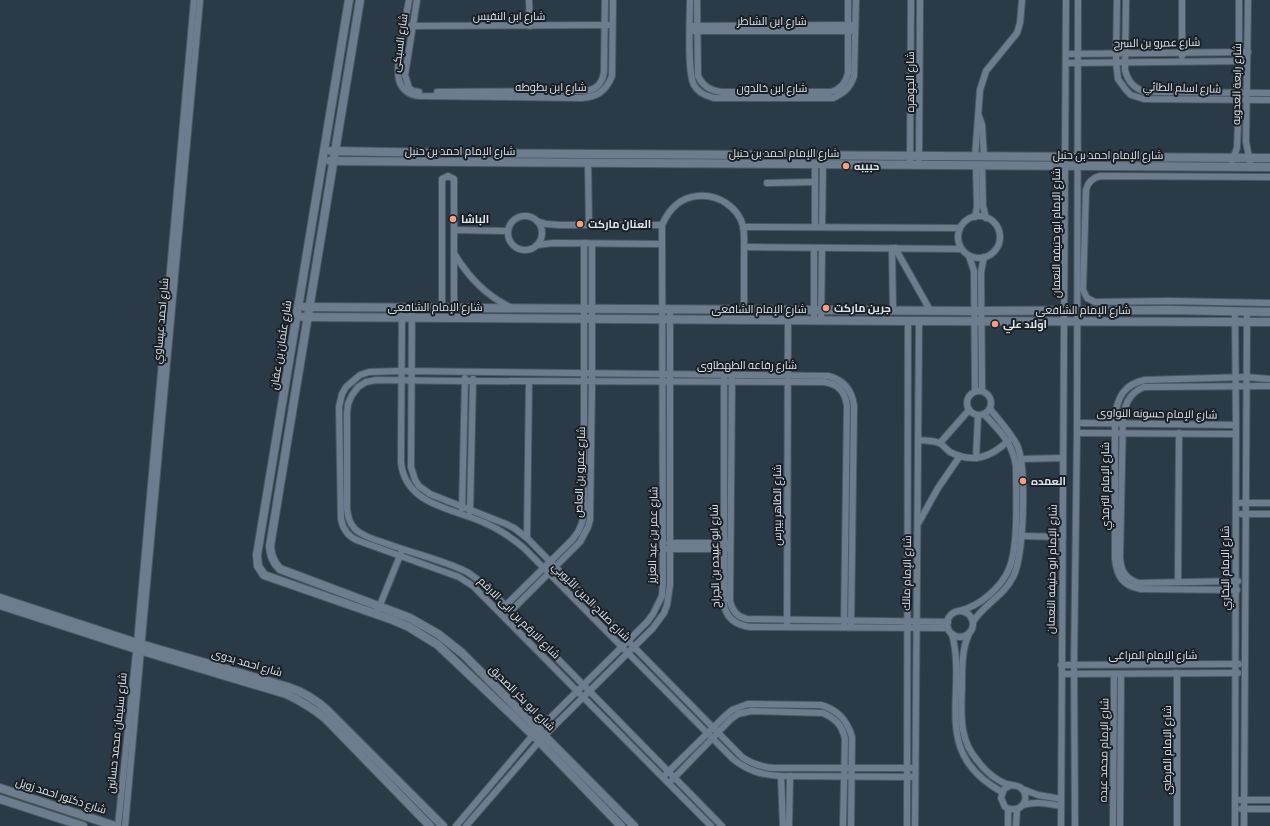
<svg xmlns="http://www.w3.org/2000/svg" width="1270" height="826" font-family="'Source Sans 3',Cairo,sans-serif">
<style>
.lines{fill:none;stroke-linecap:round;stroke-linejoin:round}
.street-casing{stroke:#4b5863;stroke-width:8}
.secondary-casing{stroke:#4b5863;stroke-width:10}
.street{stroke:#6d7d8d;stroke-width:6}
.secondary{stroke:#6d7d8d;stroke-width:8}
.poi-dot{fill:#f39f85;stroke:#1a2026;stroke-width:1.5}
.labels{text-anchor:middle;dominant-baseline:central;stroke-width:4;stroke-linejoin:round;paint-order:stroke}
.street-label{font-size:11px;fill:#dce4ed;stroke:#1a2026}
.poi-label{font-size:11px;font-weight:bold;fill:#dce4ed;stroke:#1a2026;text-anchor:start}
</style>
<rect width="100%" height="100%" fill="#2b3a47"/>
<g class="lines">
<g class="street-casing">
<g id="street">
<path d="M409 0C406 18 395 64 399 80 402 90 409 95 419 96L582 98C597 97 606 91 612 76L613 0"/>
<path d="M417 0 405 75 409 88 413 91 419 92"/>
<path d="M529 0 530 26"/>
<path d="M690 0C690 17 687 73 694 85 698 93 706 96 714 98H833C844 93 850 88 854 76L856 0"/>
<path d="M697 0 698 76C703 87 711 91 722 92H831C841 89 846 83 848 73V0"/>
<path d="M1117 0 1116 62 1118 79 1126 90 1131 95 1144 99 1270 100"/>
<path d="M1126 0 1125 70C1128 82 1134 88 1145 92L1270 93"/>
<path d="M1248 0 1246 142 1250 162"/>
<path d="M410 26 609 25"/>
<path d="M693 26 852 25"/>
<path d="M693 31H852"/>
<path d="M1066 54 1248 52"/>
<path d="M1182 56V0"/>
<path d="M1066 63 1247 61"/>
<path d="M437 92 582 91C595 91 602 85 604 72L605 0"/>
<path d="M979 116 982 125 984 157"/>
<path d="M975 157 980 90 986 71 1017 33 1020 23 1022 0"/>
<path d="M919 159 920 0"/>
<path d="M1232 161 1237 148 1239 100V0"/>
<path d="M588 163 589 225"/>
<path d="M815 164V227"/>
<path d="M910 165 911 0"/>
<path d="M982 165 983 206 986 218"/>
<path d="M1270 177 1100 176C1092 178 1088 182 1086 190L1083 290 1087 298 1095 302 1169 301 1270 303"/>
<path d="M767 183 815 182"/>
<circle cx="979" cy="237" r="21"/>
<circle cx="525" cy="233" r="17"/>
<path d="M975 217 977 207 976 165"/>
<path d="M537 221 546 224 559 225H662"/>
<path d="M743 227 960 228"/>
<path d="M822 227 823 164"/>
<path d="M454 230 508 231"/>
<path d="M537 245 553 243 661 244"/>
<path d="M744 247 961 249"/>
<path d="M814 248V321"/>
<path d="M892 248 893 310"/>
<path d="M895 248 930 310"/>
<path d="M454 253C468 277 485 295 510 307"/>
<path d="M969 256 974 271 975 391"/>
<path d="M402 307 401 462C405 505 452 508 485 523 499 529 511 537 524 548L733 759C748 771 762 775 781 776L915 777"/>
<path d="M412 307 411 467 415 480 419 486 430 494 506 524 514 528 527 538 742 757C752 764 762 767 774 768H915"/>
<path d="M442 307V179L448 176 454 179V307"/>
<path d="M821 321 822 248"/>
<path d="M724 379V604C726 618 736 625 750 627L948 628"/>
<path d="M732 379 730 601C732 611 737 617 747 619L948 622"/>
<circle cx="979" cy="403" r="12"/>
<path d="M982 391 981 272 984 257"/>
<path d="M1077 423 1236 425"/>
<path d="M1077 433 1236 434"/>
<path d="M919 440C925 441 935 440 941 444 944 446 947 450 950 452 973 464 991 457 1008 441"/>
<path d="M940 443 969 410"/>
<path d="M976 458 978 415"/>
<path d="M1021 459 1063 458"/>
<path d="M1236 503H1270"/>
<path d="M462 509 465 378"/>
<path d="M470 512 473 379"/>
<path d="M1241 514H1270"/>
<path d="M919 522 938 488 960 456"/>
<path d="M1022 536 1063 537"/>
<path d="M527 538 529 381"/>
<path d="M669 543H727"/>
<path d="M667 549H726"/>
<path d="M1238 581 1139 583C1126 579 1121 572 1120 558L1123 415C1126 402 1131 392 1144 387L1270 386"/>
<path d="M1178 582 1179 433"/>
<path d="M1237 590 1141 589C1123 586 1117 577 1115 559V415C1118 396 1125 384 1145 380L1246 377 1270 379"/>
<path d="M503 608 572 540 578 532 582 523 584 513V243"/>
<path d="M378 610 401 553"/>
<path d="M959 611C971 608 980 603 989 595 997 588 1005 579 1009 569 1019 545 1016 492 1016 466 1012 441 1000 432 984 414"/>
<circle cx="960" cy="624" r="13"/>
<path d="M509 613 580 542 588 527 590 520 592 382V244"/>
<path d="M973 622C984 604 1004 596 1013 577 1024 556 1027 467 1017 445 1010 432 999 420 990 409"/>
<path d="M787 624 788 321"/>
<path d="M969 633C968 637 966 641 965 645 962 656 962 669 962 681 962 697 960 714 963 730 965 741 970 752 977 760 984 770 998 783 1011 785 1015 786 1019 785 1022 789 1026 793 1026 799 1024 803 1020 810 1012 811 1005 807L1001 798 1004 789 1011 785"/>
<path d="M952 634C968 694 929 752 1002 792"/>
<path d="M1061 665 1239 664"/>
<path d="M1062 674 1238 673"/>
<path d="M666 774 725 716 732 710 748 704 821 705C838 710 847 720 852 737L851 826"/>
<path d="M781 776 783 826"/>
<path d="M672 780 731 719 738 714 751 711 823 713C836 719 842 725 845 739L843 826"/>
<path d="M1022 789 1038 795 1061 799"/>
<path d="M1240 800H1270"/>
<path d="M1023 805C1036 801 1048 804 1061 806"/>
<path d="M1241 809H1270"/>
<path d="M118 826 137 643 194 0"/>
<path d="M125 826 200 0"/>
<path d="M456 826 533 735 647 622 653 614 662 596 663 582 662 225C669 209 681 197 698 196 718 194 738 207 743 226 745 237 744 249 744 260 744 276 744 293 744 309"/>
<path d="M466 826 544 736 653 628 664 613 667 605 670 585V309"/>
<path d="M711 826 473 586 459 577 359 541C348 537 343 530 341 519L339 407 342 394 346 387 360 375 369 372 401 371 828 376C844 380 852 390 854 406L851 627"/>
<path d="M722 826 487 587C480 582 474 576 467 572 443 560 411 553 385 543 375 540 362 536 355 529 349 523 348 516 347 509V413L348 404 352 395 358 387 366 382 376 380 465 381 824 382C838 384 845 391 847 406L844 627"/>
<path d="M789 826 790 776"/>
<path d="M907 826 908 321"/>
<path d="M915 826 919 321"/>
<path d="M1008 826V809"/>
<path d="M1016 826 1017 809"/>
<path d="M1061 826 1066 0"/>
<path d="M1075 826 1074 665 1077 433 1078 0"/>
<path d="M1113 826 1114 674"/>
<path d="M1120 826 1121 674"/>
<path d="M1177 826V673"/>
<path d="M1235 826 1236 425 1235 311"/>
<path d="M1244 826 1247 311"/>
</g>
</g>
<g class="secondary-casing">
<g id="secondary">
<path d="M349 0 257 555 258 566 264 575 393 620 409 627 438 645 533 735 621 826"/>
<path d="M360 0 270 546C271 556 273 562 280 569L410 618 438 634 462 653 634 826"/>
<path d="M331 151 442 153 1270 158"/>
<path d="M330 161 1270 167"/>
<path d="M305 307 975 311 1170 310 1270 312"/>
<path d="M303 317 908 321 1270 322"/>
<path d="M0 598 137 643 288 687C303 692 315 699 327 710L443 826"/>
<path d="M0 605 136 649 286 694C301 701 314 709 326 719L430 826"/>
<path d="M0 788 115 826"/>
<path d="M0 799 83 826"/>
</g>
</g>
<use href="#street" class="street"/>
<use href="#secondary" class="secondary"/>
</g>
<g class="poi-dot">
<circle cx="846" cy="166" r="4"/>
<circle cx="453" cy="219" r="4"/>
<circle cx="580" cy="224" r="4"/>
<circle cx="826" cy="308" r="4"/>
<circle cx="995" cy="324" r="4"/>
<circle cx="1023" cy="481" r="4"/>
</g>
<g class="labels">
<g class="street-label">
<text x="509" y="16">شارع ابن النفيس</text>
<text x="772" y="21">شارع ابن الشاطر</text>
<text transform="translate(400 43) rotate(-82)">شارع السبكى</text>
<text transform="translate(1157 43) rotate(-1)">شارع عمرو بن السرح</text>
<text transform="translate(910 82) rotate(-90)">شارع الجوهره</text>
<text transform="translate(1237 84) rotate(-89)">شارع رابعة العدويه</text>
<text x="551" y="87">شارع ابن بطوطه</text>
<text x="772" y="88">شارع ابن خالدون</text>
<text transform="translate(1182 88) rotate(2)">شارع اسلم الطائي</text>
<text x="460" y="151">شارع الإمام احمد بن حنبل</text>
<text x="784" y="153">شارع الإمام احمد بن حنبل</text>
<text x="1108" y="155">شارع الإمام احمد بن حنبل</text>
<text transform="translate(1056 233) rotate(-90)">شارع الإمام ابو حنيفه النعمان</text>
<text x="435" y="307">شارع الإمام الشافعى</text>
<text x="759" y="309">شارع الإمام الشافعى</text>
<text x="1083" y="310">شارع الإمام الشافعى</text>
<text transform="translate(161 321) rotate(-85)">شارع احمد عيساوي</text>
<text transform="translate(281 345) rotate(-81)">شارع عثمان بن عفان</text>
<text x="747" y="365">شارع رفاعه الطهطاوى</text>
<text transform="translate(1157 414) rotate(1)">شارع الإمام حسونه النواوى</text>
<text transform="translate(580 472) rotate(-88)">شارع عمرو بن العاص</text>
<text transform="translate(1105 486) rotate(-90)">شارع الإمام الترمذي</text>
<text transform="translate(777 505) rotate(-90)">شارع الظاهر بيبرس</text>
<text transform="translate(653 535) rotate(-89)">شارع عمر بن عبد العزيز</text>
<text transform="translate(715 556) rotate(-91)">شارع ابو عبيده بن الجراح</text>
<text transform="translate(1225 568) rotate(-90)">شارع الإمام البخاري</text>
<text transform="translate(1052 569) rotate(-89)">شارع الإمام ابو حنيفه النعمان</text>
<text transform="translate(907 573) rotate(-89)">شارع الإمام مالك</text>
<text transform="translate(591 602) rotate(45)">شارع صلاح الدين الأيوبي</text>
<text transform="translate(519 618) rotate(45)">شارع الارقم بن ابى الارقم</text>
<text x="1153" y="655">شارع الإمام المراغى</text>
<text transform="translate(247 663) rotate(16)">شارع احمد بدوى</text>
<text transform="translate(522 698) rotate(45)">شارع ابو بكر الصديق</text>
<text transform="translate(117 733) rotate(-84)">شارع سليمان محمد حسانين</text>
<text transform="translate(1104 750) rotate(-89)">شارع الإمام محمد عبده</text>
<text transform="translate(1167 750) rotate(-90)">شارع الإمام القرطبى</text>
<text transform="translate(61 796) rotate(18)">شارع دكتور احمد زويل</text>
</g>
<g class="poi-label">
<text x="854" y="166">حبيبه</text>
<text x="461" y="219">الباشا</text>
<text x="588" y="224">العنان ماركت</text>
<text x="834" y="308">جرين ماركت</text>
<text x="1003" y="324">اولاد علي</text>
<text x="1031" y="481">العمده</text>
</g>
</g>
</svg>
